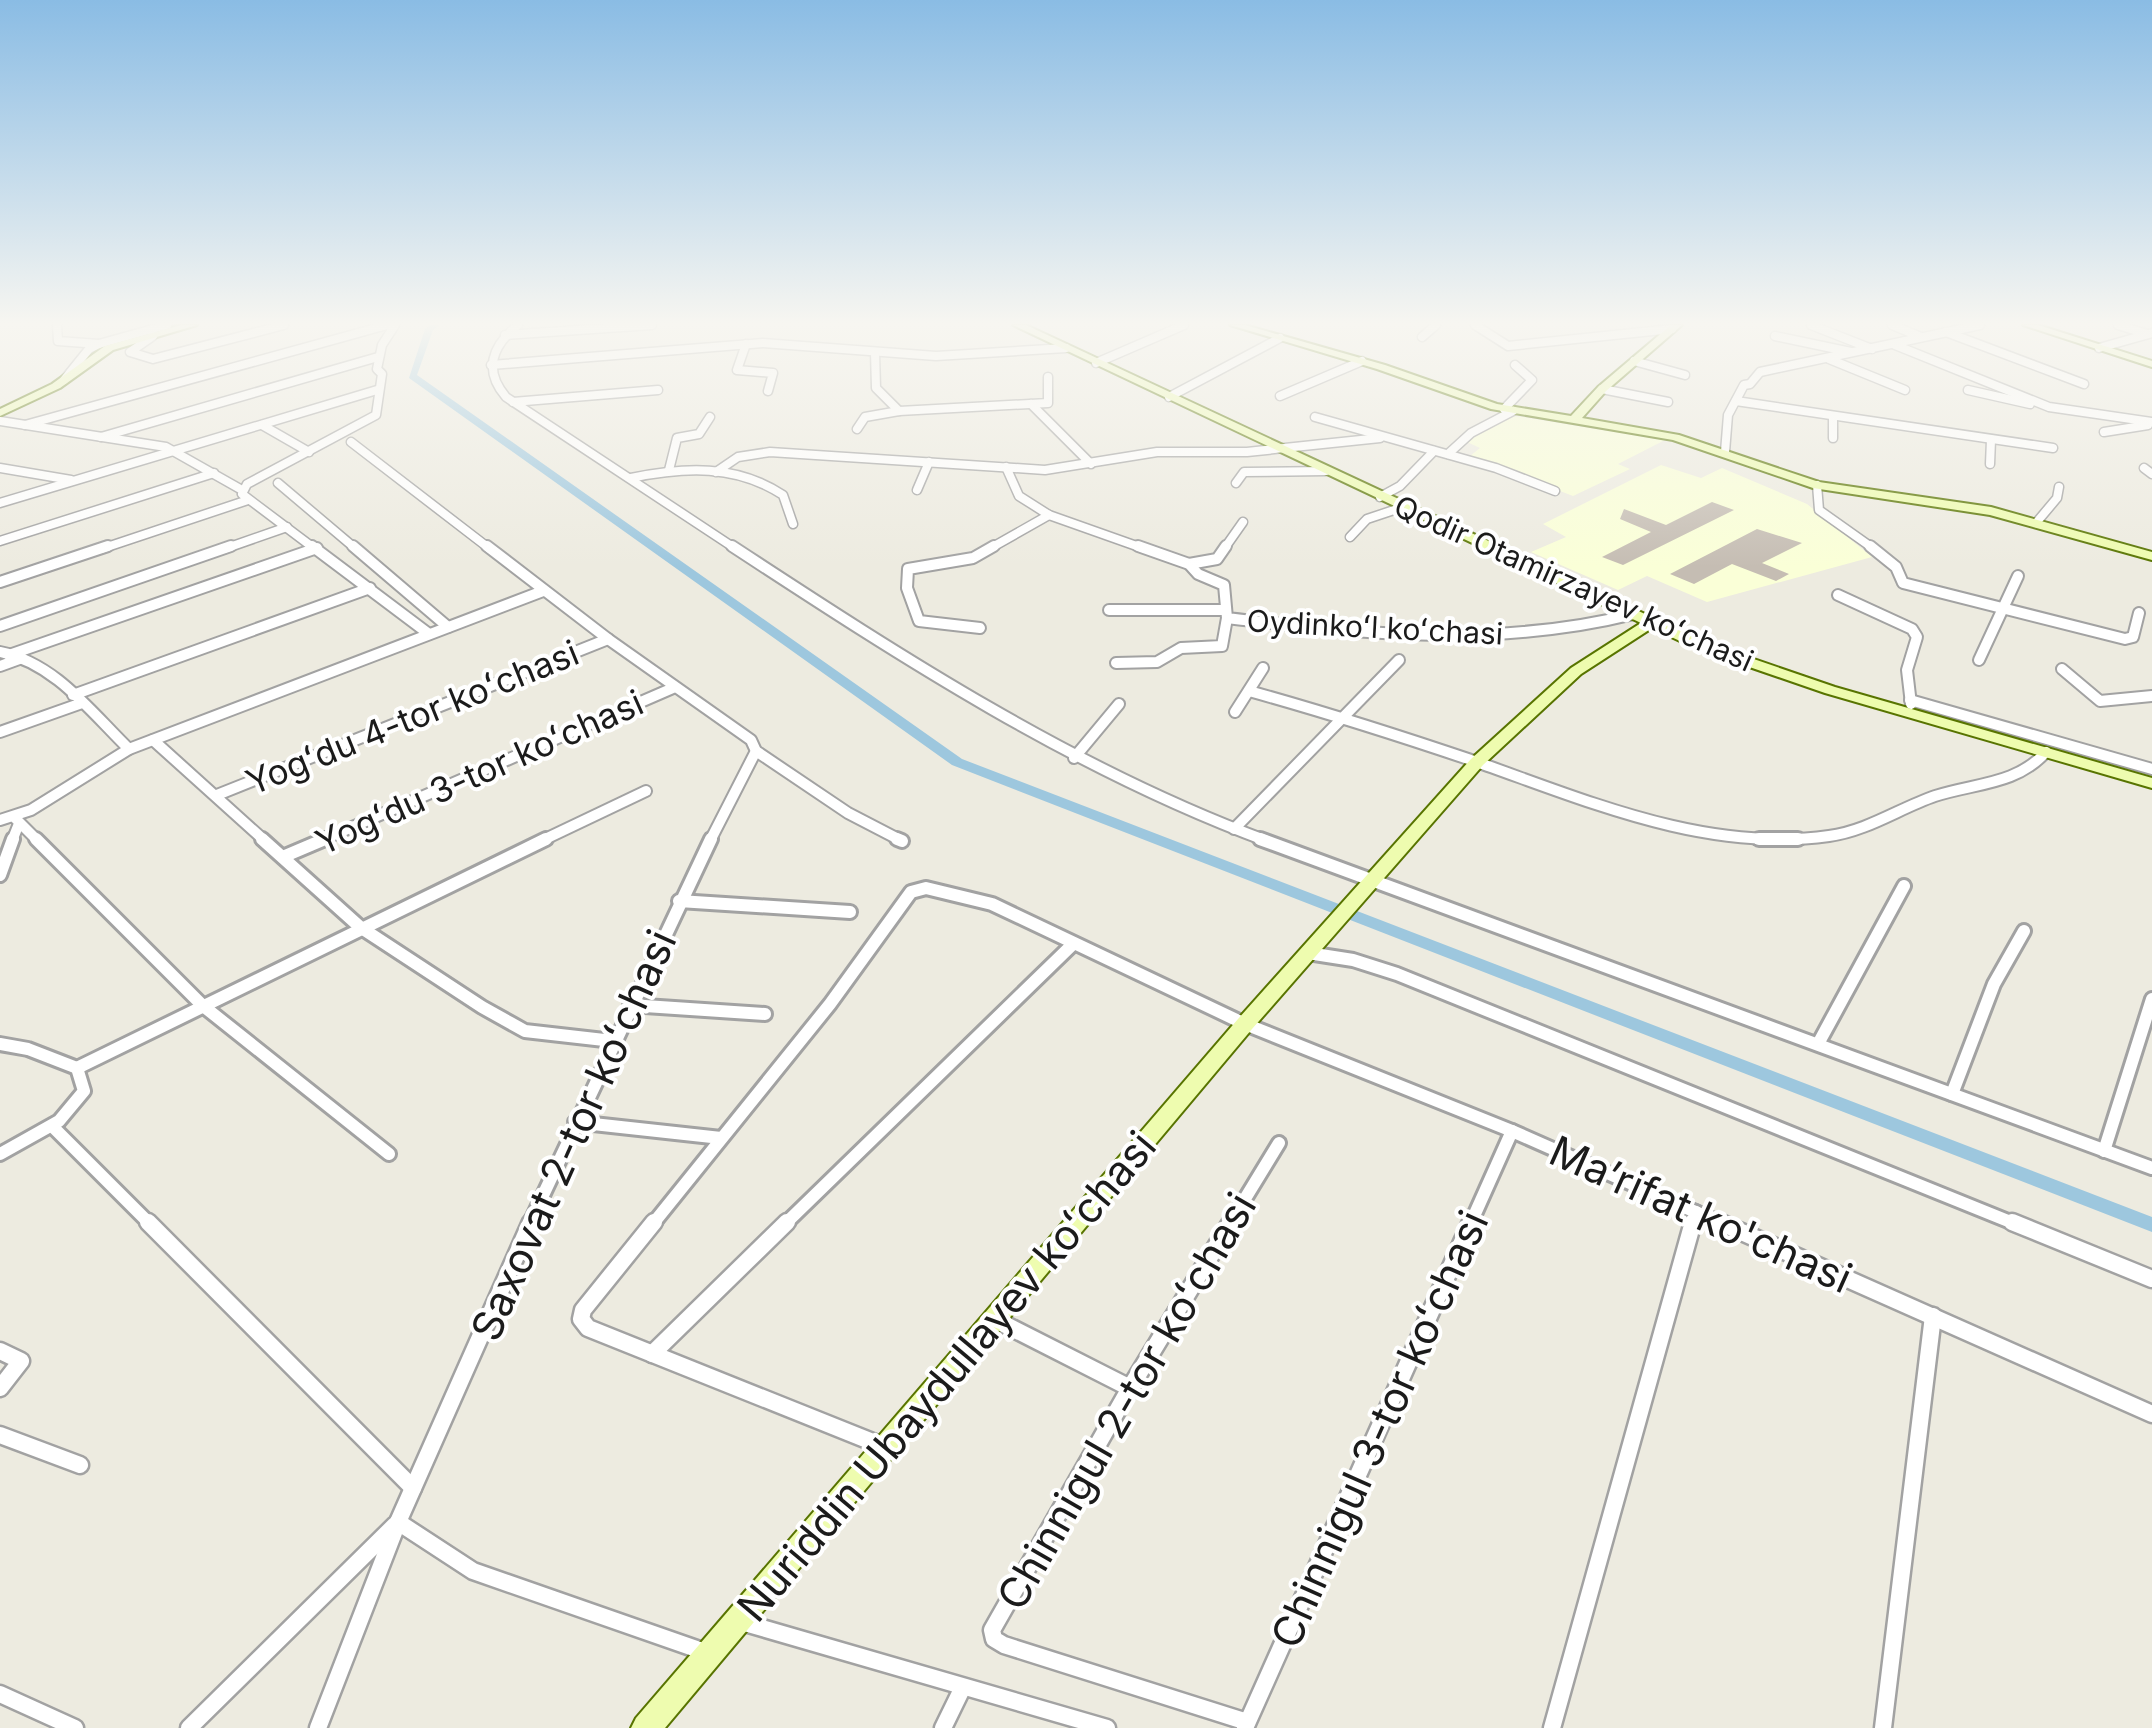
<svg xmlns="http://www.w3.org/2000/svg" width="2152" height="1728" font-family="Inter,sans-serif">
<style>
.education{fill:#faffd7}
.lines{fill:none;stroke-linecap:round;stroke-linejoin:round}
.canal{fill:#9dc7de;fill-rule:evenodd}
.building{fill:#c5bdb3}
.street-far3-casing{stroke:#a2a2a2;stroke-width:11}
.street-far2-casing{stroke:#a2a2a2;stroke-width:14}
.street-far1-casing{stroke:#a2a2a2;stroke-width:18}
.street-casing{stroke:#a2a2a2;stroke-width:21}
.secondary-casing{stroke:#587400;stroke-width:4}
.street-far3{stroke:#fff;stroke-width:8}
.street-far2{stroke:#fff;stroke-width:10}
.street-far1{stroke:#fff;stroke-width:12}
.street{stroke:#fff;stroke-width:16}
.secondary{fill:#eefcaf;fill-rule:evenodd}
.labels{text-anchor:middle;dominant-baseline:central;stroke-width:8;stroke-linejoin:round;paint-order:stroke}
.far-street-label{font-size:30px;fill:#1b1b1b;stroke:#fff}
.street-label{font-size:35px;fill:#1b1b1b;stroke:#fff}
.near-street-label{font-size:42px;fill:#1b1b1b;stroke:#fff}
</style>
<rect width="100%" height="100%" fill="#edebe0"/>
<g class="education">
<path d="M1510 416 1523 417 1665 440 1618 464 1630 469 1573 496 1470 456 1480 448 1467 442Z"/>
<path d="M1661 465 1701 478 1722 468 1807 504 1872 557 1707 602 1647 576 1618 590 1531 552 1566 537 1543 524Z"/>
</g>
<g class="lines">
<path class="canal" d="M430 325H440L433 330 417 375 962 759 2152 1217V1232L952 765 409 378 425 329Z"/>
</g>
<g class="building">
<path d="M1712 502 1734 510 1623 565 1602 557 1651 532 1620 519 1624 509 1666 525Z"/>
<path d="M1757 529 1802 543 1762 563 1789 574 1776 581 1732 564 1694 584 1670 574Z"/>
</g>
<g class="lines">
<g class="street-far3-casing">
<g id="street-far3">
<path d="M57 325 58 341 99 344 167 325"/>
<path d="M518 325C492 346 483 370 506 397L736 549"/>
<path d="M1475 325 1508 346 1672 329"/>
<path d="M1811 325 1872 349"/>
<path d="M1892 325 1921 337"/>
<path d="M2118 325 2147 334"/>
<path d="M1946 332 2084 384"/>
<path d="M505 335 652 325"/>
<path d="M153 336 130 352 153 359 284 325"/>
<path d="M1775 336 1851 352"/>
<path d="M1422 337 1436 325"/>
<path d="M746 344 737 370 773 373 768 391"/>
<path d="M1895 345 2049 407 2152 422"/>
<path d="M2099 348 2152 333"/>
<path d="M875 352 876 388 899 411"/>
<path d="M1829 359 1905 390"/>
<path d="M1634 361 1685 375"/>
<path d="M1096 363 1184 325"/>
<path d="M491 365 763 343 936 356 1066 348"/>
<path d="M64 380 89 349 99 344"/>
<path d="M1602 389 1668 402"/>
<path d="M1968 390 2030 404"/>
<path d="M1280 396 1362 361"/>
<path d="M1169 397 1280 338"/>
<path d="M1736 401 2053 448"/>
<path d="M513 402 658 390"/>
<path d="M1031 404 1091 464"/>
<path d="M1504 409 1532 380 1515 365"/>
<path d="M1315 417 1496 468 1555 491"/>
<path d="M1833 418V438"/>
<path d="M0 421 166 447 242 490"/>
<path d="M25 425 387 325"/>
<path d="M262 425 309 452"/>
<path d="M857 429 865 417 899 411 1048 403V377"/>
<path d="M2104 432 2148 425"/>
<path d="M101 437 378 357"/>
<path d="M351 442 490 549"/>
<path d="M1725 452 1728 415 1744 385 1750 384 1760 372 1980 325"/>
<path d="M1448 454 1471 433 1513 411"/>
<path d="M1990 464 1991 440"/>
<path d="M1006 467 1019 496 1049 515 1145 549"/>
<path d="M0 468 71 480"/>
<path d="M2144 468 2152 474"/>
<path d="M669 470 677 438 699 434 710 417"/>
<path d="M716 472 738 457 770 452 1045 470 1157 452H1247L1380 438"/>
<path d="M631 478C684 467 736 464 783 495L793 524"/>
<path d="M278 483 356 549"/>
<path d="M1236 483 1244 472 1326 471"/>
<path d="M1817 485 1819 510 1874 549"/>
<path d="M917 490 929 462"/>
<path d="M1380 497 1400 486 1434 451"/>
<path d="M0 503 377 390"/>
<path d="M2036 523 2057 498 2059 487"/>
<path d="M1350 537 1367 519 1403 507"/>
<path d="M0 541 214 473"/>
<path d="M101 549 248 500"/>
<path d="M224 549 287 527"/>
<path d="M315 549 242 494 247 484 376 415 382 374 377 369 382 345 395 325"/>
<path d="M989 549 1049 515"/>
<path d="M1224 549 1243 522"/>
</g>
</g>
<g class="street-far2-casing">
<g id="street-far2">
<path d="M312 546 429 634"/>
<path d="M353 546 448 627"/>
<path d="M487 546 608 639 751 740 756 751 848 813 902 841"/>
<path d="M732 546C903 658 1075 770 1267 841"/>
<path d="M1138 546 1189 564 1198 574 1224 585 1227 618C1363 634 1499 648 1634 614"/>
<path d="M1870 546 1896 567 1903 583 2125 639 2133 637 2139 613"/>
<path d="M1189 564 1217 559 1226 546"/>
<path d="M0 582 108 546"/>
<path d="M1838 595 1912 629 1917 637 1907 670 1911 704"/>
<path d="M1109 610H1226"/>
<path d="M0 626 231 546"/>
<path d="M980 628 919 621 907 588 908 569 973 558 994 546"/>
<path d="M0 652C55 663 90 711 129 749"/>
<path d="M9 655 317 548"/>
<path d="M1979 660 2018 576"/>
<path d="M1116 663 1157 662 1181 648 1222 646 1227 618"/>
<path d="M0 666 22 658"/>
<path d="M2062 669 2100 701 2152 696"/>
<path d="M1249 691C1325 712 1400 736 1474 761 1588 801 1706 853 1829 836 1867 831 1900 808 1935 796 1975 783 2016 785 2046 752"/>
<path d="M73 695 370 588"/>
<path d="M1910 700 2152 769"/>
<path d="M1235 712 1263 668"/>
<path d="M0 732 82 703"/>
<path d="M153 740 265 841"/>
<path d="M1074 758 1119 704"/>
<path d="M217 795 608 639"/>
<path d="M15 818 38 841"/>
<path d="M0 820 31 810 129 749 543 591"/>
<path d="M1234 829 1399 660"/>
<path d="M12 841 18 826"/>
<path d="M320 841 673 688"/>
<path d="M541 841 646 791"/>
<path d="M710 841 756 751"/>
</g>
</g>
<g class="street-far1-casing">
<g id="street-far1">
<path d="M36 839 202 1005 389 1154"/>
<path d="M262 839 360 927 482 1007 525 1031 613 1041"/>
<path d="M897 839 902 841"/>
<path d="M1260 839 2152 1168"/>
<path d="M1759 839H1798"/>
<path d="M285 856 325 839"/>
<path d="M0 875 13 839"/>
<path d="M679 901 850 912"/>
<path d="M1308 953 1353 960 1397 974 2018 1225"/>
<path d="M630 1005 765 1014"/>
<path d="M0 1044 28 1049 77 1068 84 1091 59 1121 0 1154"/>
<path d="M1818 1044 1904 886"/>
<path d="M77 1068 546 839"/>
<path d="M1952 1094 1994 984 2024 931"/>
<path d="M575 1122 721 1138"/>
<path d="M52 1126 151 1225"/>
<path d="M2104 1151 2152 999"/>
<path d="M529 1225 711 839"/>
<path d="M652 1225 830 1004 911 892 926 888 992 904 1245 1024 1512 1131 1725 1225"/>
<path d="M784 1225 1073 944"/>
<path d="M1229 1225 1279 1143"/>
<path d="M1470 1225 1512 1131"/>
<path d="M1692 1225 1696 1212"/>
</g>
</g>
<g class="street-casing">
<g id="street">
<path d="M148 1222 413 1488"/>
<path d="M654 1222 583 1310 581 1319 588 1328 885 1447"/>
<path d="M1231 1222 1130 1388 992 1630 994 1639 1004 1645 1247 1722"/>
<path d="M1719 1222 2152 1414"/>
<path d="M2012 1222 2152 1279"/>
<path d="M996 1320 1130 1388"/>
<path d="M0 1351 21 1361 0 1388"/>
<path d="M652 1354 787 1222"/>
<path d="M0 1435 80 1465"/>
<path d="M398 1522 473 1571 708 1653"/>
<path d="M738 1621 1107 1728"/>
<path d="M0 1694 75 1728"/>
<path d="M189 1728 395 1525"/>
<path d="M318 1728 398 1522 531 1222"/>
<path d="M943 1728 963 1687"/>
<path d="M1245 1728 1471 1222"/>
<path d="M1552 1728 1693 1222"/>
<path d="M1883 1728 1933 1316"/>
</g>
</g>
<g class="secondary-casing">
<g id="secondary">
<path d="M181 325H197L113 350 60 388 0 416V409L52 384 105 346Z"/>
<path d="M1013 325H1026L1707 643 1835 687 2152 778V788L1825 693 1697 649 1652 628 1581 674 1483 765 1252 1029 665 1728H631L636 1718 1238 1019 1471 759 1571 668 1641 623Z"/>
<path d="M1230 325H1245L1385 365 1497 404 1571 416 1598 387 1671 325H1682L1606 391 1582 418 1679 435 1819 482 1991 507 2152 552V560L1990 515 1813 488 1673 440 1491 409 1377 369Z"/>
<path d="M2023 325H2038L2152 361V367Z"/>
</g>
</g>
<use href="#street-far3" class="street-far3"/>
<use href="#street-far2" class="street-far2"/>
<use href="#street-far1" class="street-far1"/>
<use href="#street" class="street"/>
<use href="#secondary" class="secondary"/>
</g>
<linearGradient id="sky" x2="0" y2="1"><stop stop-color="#8abce4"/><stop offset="0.57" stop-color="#f7f6f1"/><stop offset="1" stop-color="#f7f6f1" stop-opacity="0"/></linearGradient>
<rect width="2152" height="567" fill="url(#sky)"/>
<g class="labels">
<g class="far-street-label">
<text transform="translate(1574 583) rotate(24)">Qodir Otamirzayev koʻchasi</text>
<text transform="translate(1375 627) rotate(3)">Oydinkoʻl koʻchasi</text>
</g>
<g class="street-label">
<text transform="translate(412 717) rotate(-22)">Yogʻdu 4-tor koʻchasi</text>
<text transform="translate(479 772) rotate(-24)">Yogʻdu 3-tor koʻchasi</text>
</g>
<g class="near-street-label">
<text transform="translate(573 1135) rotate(-66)">Saxovat 2-tor koʻchasi</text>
<text transform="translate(1701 1214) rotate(24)">Maʼrifat ko'chasi</text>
<text transform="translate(946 1376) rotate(-50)">Nuriddin Ubaydullayev koʻchasi</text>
<text transform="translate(1126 1401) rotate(-60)">Chinnigul 2-tor koʻchasi</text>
<text transform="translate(1379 1429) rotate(-66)">Chinnigul 3-tor koʻchasi</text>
</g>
</g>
</svg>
